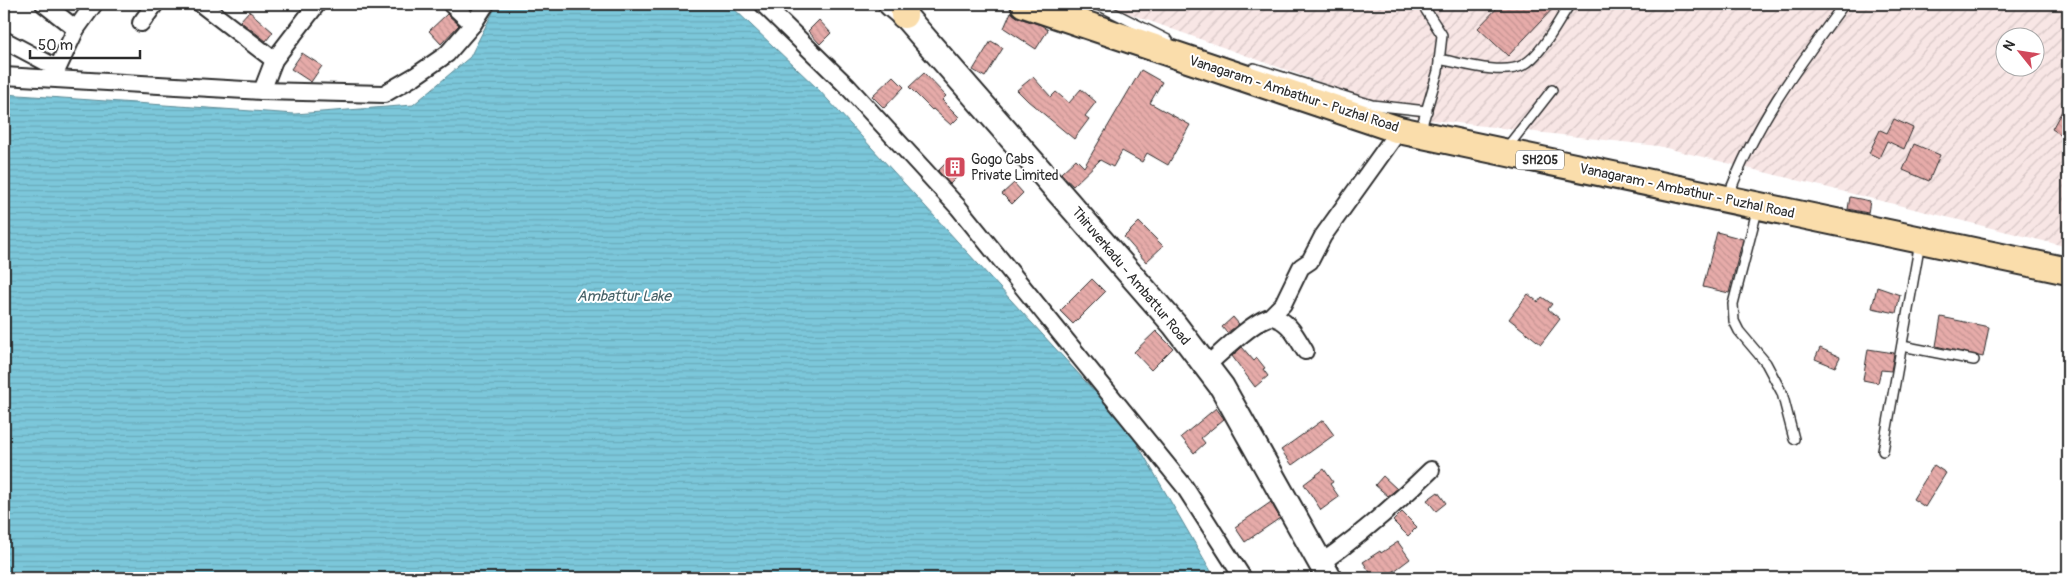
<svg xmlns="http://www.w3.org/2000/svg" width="2072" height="582" font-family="Pangolin,sans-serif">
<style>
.industrial{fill:url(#industrial-furrows);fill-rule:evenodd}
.water{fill:url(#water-rules);stroke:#5b8994}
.building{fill:url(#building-back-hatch);stroke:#2b2b2b}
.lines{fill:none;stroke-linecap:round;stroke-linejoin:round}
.lane-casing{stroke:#2b2b2b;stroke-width:12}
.street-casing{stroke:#2b2b2b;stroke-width:20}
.secondary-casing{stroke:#2b2b2b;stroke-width:28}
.primary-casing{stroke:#2b2b2b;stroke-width:30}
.lane{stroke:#fff;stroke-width:9}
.street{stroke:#fff;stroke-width:16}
.secondary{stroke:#fff;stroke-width:24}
.primary{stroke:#faddab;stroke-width:26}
.labels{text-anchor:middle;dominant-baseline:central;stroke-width:4;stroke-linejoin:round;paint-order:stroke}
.shield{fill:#fff;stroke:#6b6b6b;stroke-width:1}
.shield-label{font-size:12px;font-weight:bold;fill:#2b2b2b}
.street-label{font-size:14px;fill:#2b2b2b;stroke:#fff}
.poi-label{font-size:14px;fill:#2b2b2b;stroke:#fff;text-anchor:start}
.water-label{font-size:15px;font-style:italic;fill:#476268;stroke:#fff}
</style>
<defs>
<pattern id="industrial-furrows" width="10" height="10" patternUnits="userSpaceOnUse" patternTransform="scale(1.25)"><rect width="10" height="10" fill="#f8e6e5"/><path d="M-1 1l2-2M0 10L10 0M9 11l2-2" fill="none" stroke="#d5c5c5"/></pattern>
<pattern id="water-rules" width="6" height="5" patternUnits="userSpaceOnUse" patternTransform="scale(1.25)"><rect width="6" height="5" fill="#7bc7da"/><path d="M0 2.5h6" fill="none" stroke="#6aabbb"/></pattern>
<pattern id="building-back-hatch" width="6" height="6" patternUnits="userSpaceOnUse" patternTransform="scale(1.25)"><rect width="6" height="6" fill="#e6aba9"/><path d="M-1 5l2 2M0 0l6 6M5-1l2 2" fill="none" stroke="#c59392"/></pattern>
</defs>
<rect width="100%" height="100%" fill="#fff"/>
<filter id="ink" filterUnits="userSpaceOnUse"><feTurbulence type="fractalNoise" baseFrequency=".02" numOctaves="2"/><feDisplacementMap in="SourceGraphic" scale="10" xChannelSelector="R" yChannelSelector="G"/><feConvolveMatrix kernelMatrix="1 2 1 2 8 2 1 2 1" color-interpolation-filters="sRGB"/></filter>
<g filter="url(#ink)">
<path class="industrial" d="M1102 4H2068V247L1658 146 1423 119ZM2004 38H2034V68H2004Z"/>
<path class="water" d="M497 4H729L818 89 1128 428 1215 578H4V94L295 114 413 105 470 57Z"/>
<g class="building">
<path d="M1501 4H1557L1508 56 1478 28Z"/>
<path d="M249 11 273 32 266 41 240 21Z"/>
<path d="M1011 12 1019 18 1041 25 1048 30 1036 49 1004 28Z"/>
<path d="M447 14 459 25 441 44 429 31Z"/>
<path d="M819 20 831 33 820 44 808 31Z"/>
<path d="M991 41 1003 48 985 77 973 70Z"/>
<path d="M302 53 322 66 311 82 291 69Z"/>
<path d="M1141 70 1162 82 1150 103 1190 125 1168 165 1147 153 1142 162 1122 151 1113 167 1100 160 1073 186 1061 173 1076 159 1084 167Z"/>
<path d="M924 73 946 96 942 100 959 117 951 125 933 109 932 110 909 87Z"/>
<path d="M893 76 904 87 884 108 872 96Z"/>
<path d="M1033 77 1051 97 1056 92 1069 103 1081 89 1096 102 1085 116 1089 119 1074 139 1028 101 1017 90Z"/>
<path d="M2068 100V139L2052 129Z"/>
<path d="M1894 119 1913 128 1904 149 1887 141 1879 158 1869 153 1880 130 1887 133Z"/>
<path d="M1914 144 1940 155 1929 181 1903 170Z"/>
<path d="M949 160 960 174 950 184 938 171Z"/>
<path d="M1014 183 1023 193 1012 204 1002 194Z"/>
<path d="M1850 197 1870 201 1868 213 1848 209Z"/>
<path d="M1139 222 1163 246 1146 262 1124 237Z"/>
<path d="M1717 232 1743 239 1729 293 1703 287Z"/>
<path d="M1092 279 1105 292 1073 324 1060 311Z"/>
<path d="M1877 287 1900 295 1896 313 1872 308Z"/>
<path d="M1528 294 1538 302 1542 297 1552 304 1548 309 1560 319 1541 344 1509 319Z"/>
<path d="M1233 317 1239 324 1227 333 1222 327Z"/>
<path d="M1941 317 1989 327 1983 357 1936 346Z"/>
<path d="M1156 331 1173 348 1151 370 1134 352Z"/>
<path d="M1242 347 1254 361 1257 358 1265 368 1263 369 1268 376 1255 387 1232 356Z"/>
<path d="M1820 348 1840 357 1835 367 1815 359Z"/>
<path d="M1868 349 1894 353 1891 371 1881 370 1878 383 1863 380Z"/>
<path d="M1216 408 1224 419 1201 438 1205 443 1194 453 1181 437Z"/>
<path d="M1323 420 1334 435 1292 465 1281 450Z"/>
<path d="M1934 465 1946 473 1925 507 1913 499Z"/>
<path d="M1324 469 1333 482 1330 484 1339 497 1321 510 1304 484Z"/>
<path d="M1383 476 1397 489 1388 496 1375 485Z"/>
<path d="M1438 492 1446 503 1436 511 1427 500Z"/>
<path d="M1271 502 1280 518 1245 542 1235 527Z"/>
<path d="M1402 512 1417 527 1408 536 1393 521Z"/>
<path d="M1398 542 1410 559 1390 574 1393 578H1374L1363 562 1380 551 1381 553Z"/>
</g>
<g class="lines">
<g class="lane-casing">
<g id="lane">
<path d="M1096 4 1168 40"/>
<path d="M1439 59C1461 63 1503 76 1523 65 1542 55 1558 21 1570 4"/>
<path d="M1254 68 1372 105 1427 111"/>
<path d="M1420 132 1438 71 1442 35 1422 4"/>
<path d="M1505 150 1552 90"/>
<path d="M1728 197C1754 125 1799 65 1844 4"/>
<path d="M1758 207 1733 304 1734 321 1739 331 1766 363 1782 393 1794 439"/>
<path d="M1902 346 1974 360"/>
<path d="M1883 451 1920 242"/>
</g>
</g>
<g class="street-casing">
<g id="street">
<path d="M44 4 76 29"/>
<path d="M201 4 274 60"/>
<path d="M451 4 473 24"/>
<path d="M763 4 848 87 958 207 1184 486 1243 578"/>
<path d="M141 23 155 4"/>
<path d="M4 40 57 68"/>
<path d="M4 76 262 91 384 94 415 76 447 54 473 24 486 4"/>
<path d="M53 78 76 29 94 4"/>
<path d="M262 91 274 60 317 4"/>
<path d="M1270 317 1283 304 1301 267 1310 261 1323 236 1399 130"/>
<path d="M1206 366C1220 354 1250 324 1267 318 1270 317 1274 317 1278 319 1291 324 1298 340 1305 351"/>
<path d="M1321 563C1361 535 1396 504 1431 470"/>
</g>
</g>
<g class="secondary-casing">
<path id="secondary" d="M891 4 904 15 1174 324 1222 387 1329 578"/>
</g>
<g class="primary-casing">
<g id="primary">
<path d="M1024 4 1399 130 2068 271"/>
<path d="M904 15V4"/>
</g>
</g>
<use href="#lane" class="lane"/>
<use href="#street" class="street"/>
<use href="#secondary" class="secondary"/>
<use href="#primary" class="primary"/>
</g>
</g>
<defs>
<g id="building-square" transform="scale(1.125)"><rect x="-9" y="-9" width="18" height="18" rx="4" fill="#d1495b" stroke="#fff"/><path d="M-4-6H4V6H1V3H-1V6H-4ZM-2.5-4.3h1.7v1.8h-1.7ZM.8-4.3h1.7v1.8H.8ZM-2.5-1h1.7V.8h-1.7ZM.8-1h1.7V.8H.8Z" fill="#fff"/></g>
</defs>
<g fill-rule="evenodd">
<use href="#building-square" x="955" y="167"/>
</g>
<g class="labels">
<rect class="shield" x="1516" y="150.5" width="48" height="19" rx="4"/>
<g class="shield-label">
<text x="1540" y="160">SH205</text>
</g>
<g class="street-label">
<text transform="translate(1294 94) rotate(18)">Vanagaram - Ambathur - Puzhal Road</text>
<text transform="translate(1687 191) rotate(12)">Vanagaram - Ambathur - Puzhal Road</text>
<text transform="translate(1131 276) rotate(50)">Thiruverkadu - Ambattur Road</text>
</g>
<g class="poi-label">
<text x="971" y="159">Gogo Cabs<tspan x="971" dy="16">Private Limited</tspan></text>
</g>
<g class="water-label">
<text x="624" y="296">Ambattur Lake</text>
</g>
</g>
<rect width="2072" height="582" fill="none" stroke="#fff" stroke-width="20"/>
<rect x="10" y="10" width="2052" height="562" fill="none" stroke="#2b2b2b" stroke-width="2" filter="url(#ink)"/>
<g transform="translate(2020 52) rotate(300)"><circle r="24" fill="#ffffff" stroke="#aaaaaa"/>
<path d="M0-4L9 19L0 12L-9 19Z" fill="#d1495b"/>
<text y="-8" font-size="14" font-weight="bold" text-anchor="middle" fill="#2b2b2b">N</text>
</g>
<path d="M30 50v8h110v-8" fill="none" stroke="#2b2b2b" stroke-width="2.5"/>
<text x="38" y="50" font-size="15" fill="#2b2b2b" stroke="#ffffff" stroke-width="4" paint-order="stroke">50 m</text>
</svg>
